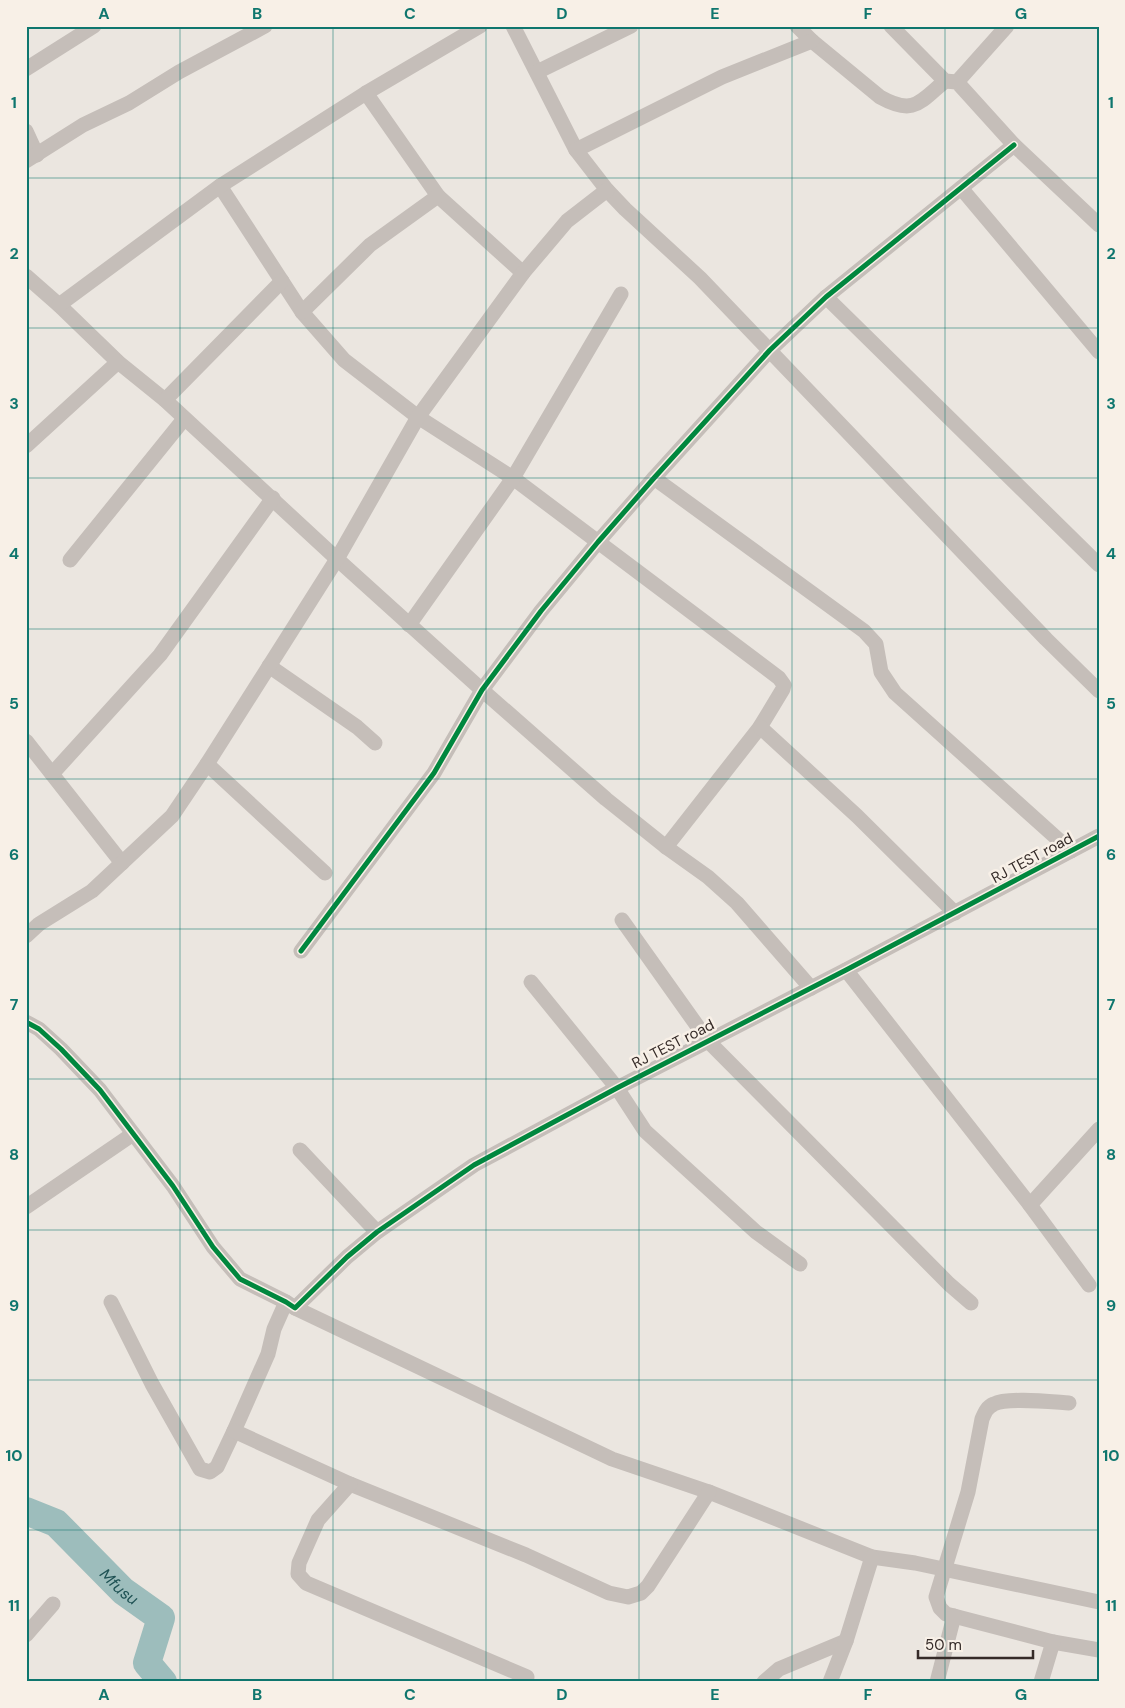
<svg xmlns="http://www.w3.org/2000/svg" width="1125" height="1708" font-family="'DM Sans',sans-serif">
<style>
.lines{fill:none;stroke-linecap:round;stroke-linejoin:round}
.river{stroke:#9dbdbc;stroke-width:28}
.minor{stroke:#c5beb9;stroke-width:15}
.cycleway-casing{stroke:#f8f0e7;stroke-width:8}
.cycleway{stroke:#00873e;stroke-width:5}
.grid{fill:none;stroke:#0f766e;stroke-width:1;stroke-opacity:0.55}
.labels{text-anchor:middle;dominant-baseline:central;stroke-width:5;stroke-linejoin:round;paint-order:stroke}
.street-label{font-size:15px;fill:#352b28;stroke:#f8f0e7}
.water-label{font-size:16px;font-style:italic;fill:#1f5254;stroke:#f8f0e7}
.neatline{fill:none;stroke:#0f766e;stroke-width:2}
.grid-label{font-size:16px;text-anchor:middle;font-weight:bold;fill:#0f766e}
</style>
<rect width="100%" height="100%" fill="#ebe6e0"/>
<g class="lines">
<path class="river" id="s1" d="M26 1511 56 1523 123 1591 161 1618 147 1663 163 1682"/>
<g class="minor">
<path d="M513 26 576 150 607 190 625 209 700 278 1046 639 1099 691"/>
<path d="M797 26 812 41 880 97C914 116 920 102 945 81"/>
<path d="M891 26 945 81 957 82 1014 145 1099 225"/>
<path d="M26 69 94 26"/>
<path d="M537 72 631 26"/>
<path d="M957 82 1007 26"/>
<path d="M366 93 438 196 523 273"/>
<path d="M26 131 37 155"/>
<path d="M576 150 722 77 812 41"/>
<path d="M26 161 83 125 129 103 179 72 265 26"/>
<path d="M220 186 302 312 344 360 418 417 513 478 779 678 784 685 783 689 760 727 666 847"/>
<path d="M961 188 1099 352"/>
<path d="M26 276 59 305 118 362 165 400 337 559 482 690 606 799 666 847 708 877 737 903 811 988"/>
<path d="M826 297 1099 565"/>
<path d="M59 305 220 186 366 93 480 26"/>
<path d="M302 312 370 245 438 196"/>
<path d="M165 400 282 281"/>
<path d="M26 446 118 362"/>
<path d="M654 478 864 631 876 644 881 672 895 693 1071 851"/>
<path d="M70 560 184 419"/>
<path d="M409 625 513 478 621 294"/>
<path d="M269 666 357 727 375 743"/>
<path d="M760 727 857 816 955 913"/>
<path d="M26 741 122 863"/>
<path d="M207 764 325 873"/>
<path d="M52 774 160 655 273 498"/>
<path d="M622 920 708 1041 949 1284 971 1303"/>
<path d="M26 936 39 924 92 891 172 816 207 764 337 559 418 417 523 273 567 221 607 190"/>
<path d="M301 951 434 773 482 690 541 611 598 542 654 478 770 350 826 297 1014 145"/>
<path d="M846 970 1030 1205"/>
<path d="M531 982 617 1088 645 1131 756 1232 800 1264"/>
<path d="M26 1022 39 1029 61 1049 100 1090 173 1186 213 1247 240 1279 286 1302 295 1308 347 1257 377 1232 474 1165 617 1088 846 970 1099 836"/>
<path d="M300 1150 377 1232"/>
<path d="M26 1207 133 1134"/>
<path d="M1089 1285 1030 1205 1099 1129"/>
<path d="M111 1302 152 1384 200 1469 210 1472 217 1467 234 1431 268 1354 274 1329 286 1302"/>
<path d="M295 1308 612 1459 709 1492 872 1557 915 1563 1099 1602"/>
<path d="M1069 1403C1053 1402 1007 1397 994 1404 987 1407 985 1412 982 1419L968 1492 936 1597 940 1608 946 1614 1053 1642 1099 1650"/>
<path d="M234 1431 350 1484 526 1555 609 1593 628 1597 641 1593 648 1586 709 1492"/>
<path d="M350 1484 318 1520 299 1563 298 1574 306 1583 527 1677"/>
<path d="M26 1635 53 1604"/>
<path d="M764 1682 779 1669 846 1641"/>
<path d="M830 1682 846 1641 872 1557"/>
<path d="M937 1682 954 1616"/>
<path d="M1041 1682 1053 1642"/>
</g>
<g class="cycleway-casing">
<g id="cycleway">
<path d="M301 951 434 773 482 690 541 611 598 542 654 478 770 350 826 297 1014 145"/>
<path d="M26 1022 39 1029 61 1049 100 1090 173 1186 213 1247 240 1279 286 1302 295 1308 347 1257 377 1232 474 1165 617 1088 846 970 1099 836"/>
</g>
</g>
<use href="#cycleway" class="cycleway"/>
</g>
<path class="grid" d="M180 26V1682M333 26V1682M486 26V1682M639 26V1682M792 26V1682M945 26V1682M26 178H1099M26 328H1099M26 478H1099M26 629H1099M26 779H1099M26 929H1099M26 1079H1099M26 1230H1099M26 1380H1099M26 1530H1099"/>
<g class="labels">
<g class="street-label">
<text transform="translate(1032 858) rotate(-28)">RJ TEST road</text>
<text transform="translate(673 1044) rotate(-27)">RJ TEST road</text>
</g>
<g class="water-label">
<text stroke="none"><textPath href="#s1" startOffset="122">Mfusu</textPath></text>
</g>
</g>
<rect width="1125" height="1708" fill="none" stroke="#f8f0e7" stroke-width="55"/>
<path d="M918 1650v8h115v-8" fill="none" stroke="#352b28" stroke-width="2.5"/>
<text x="925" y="1650" font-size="15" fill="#352b28" stroke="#f8f0e7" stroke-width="4" paint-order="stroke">50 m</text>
<rect x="28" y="28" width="1070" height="1652" class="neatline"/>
<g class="grid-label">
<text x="104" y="19">A</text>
<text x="257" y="19">B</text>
<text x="410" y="19">C</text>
<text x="562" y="19">D</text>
<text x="715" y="19">E</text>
<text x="868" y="19">F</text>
<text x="1021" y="19">G</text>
<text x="14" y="108">1</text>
<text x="1111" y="108">1</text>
<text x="14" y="259">2</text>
<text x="1111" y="259">2</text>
<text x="14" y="409">3</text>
<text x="1111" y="409">3</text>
<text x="14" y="559">4</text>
<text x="1111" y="559">4</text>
<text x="14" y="709">5</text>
<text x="1111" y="709">5</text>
<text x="14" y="860">6</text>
<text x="1111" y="860">6</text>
<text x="14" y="1010">7</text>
<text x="1111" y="1010">7</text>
<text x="14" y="1160">8</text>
<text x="1111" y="1160">8</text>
<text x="14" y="1311">9</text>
<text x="1111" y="1311">9</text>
<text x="14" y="1461">10</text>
<text x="1111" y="1461">10</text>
<text x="14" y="1611">11</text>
<text x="1111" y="1611">11</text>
<text x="104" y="1700">A</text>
<text x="257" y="1700">B</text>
<text x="410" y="1700">C</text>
<text x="562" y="1700">D</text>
<text x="715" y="1700">E</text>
<text x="868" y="1700">F</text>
<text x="1021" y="1700">G</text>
</g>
</svg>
